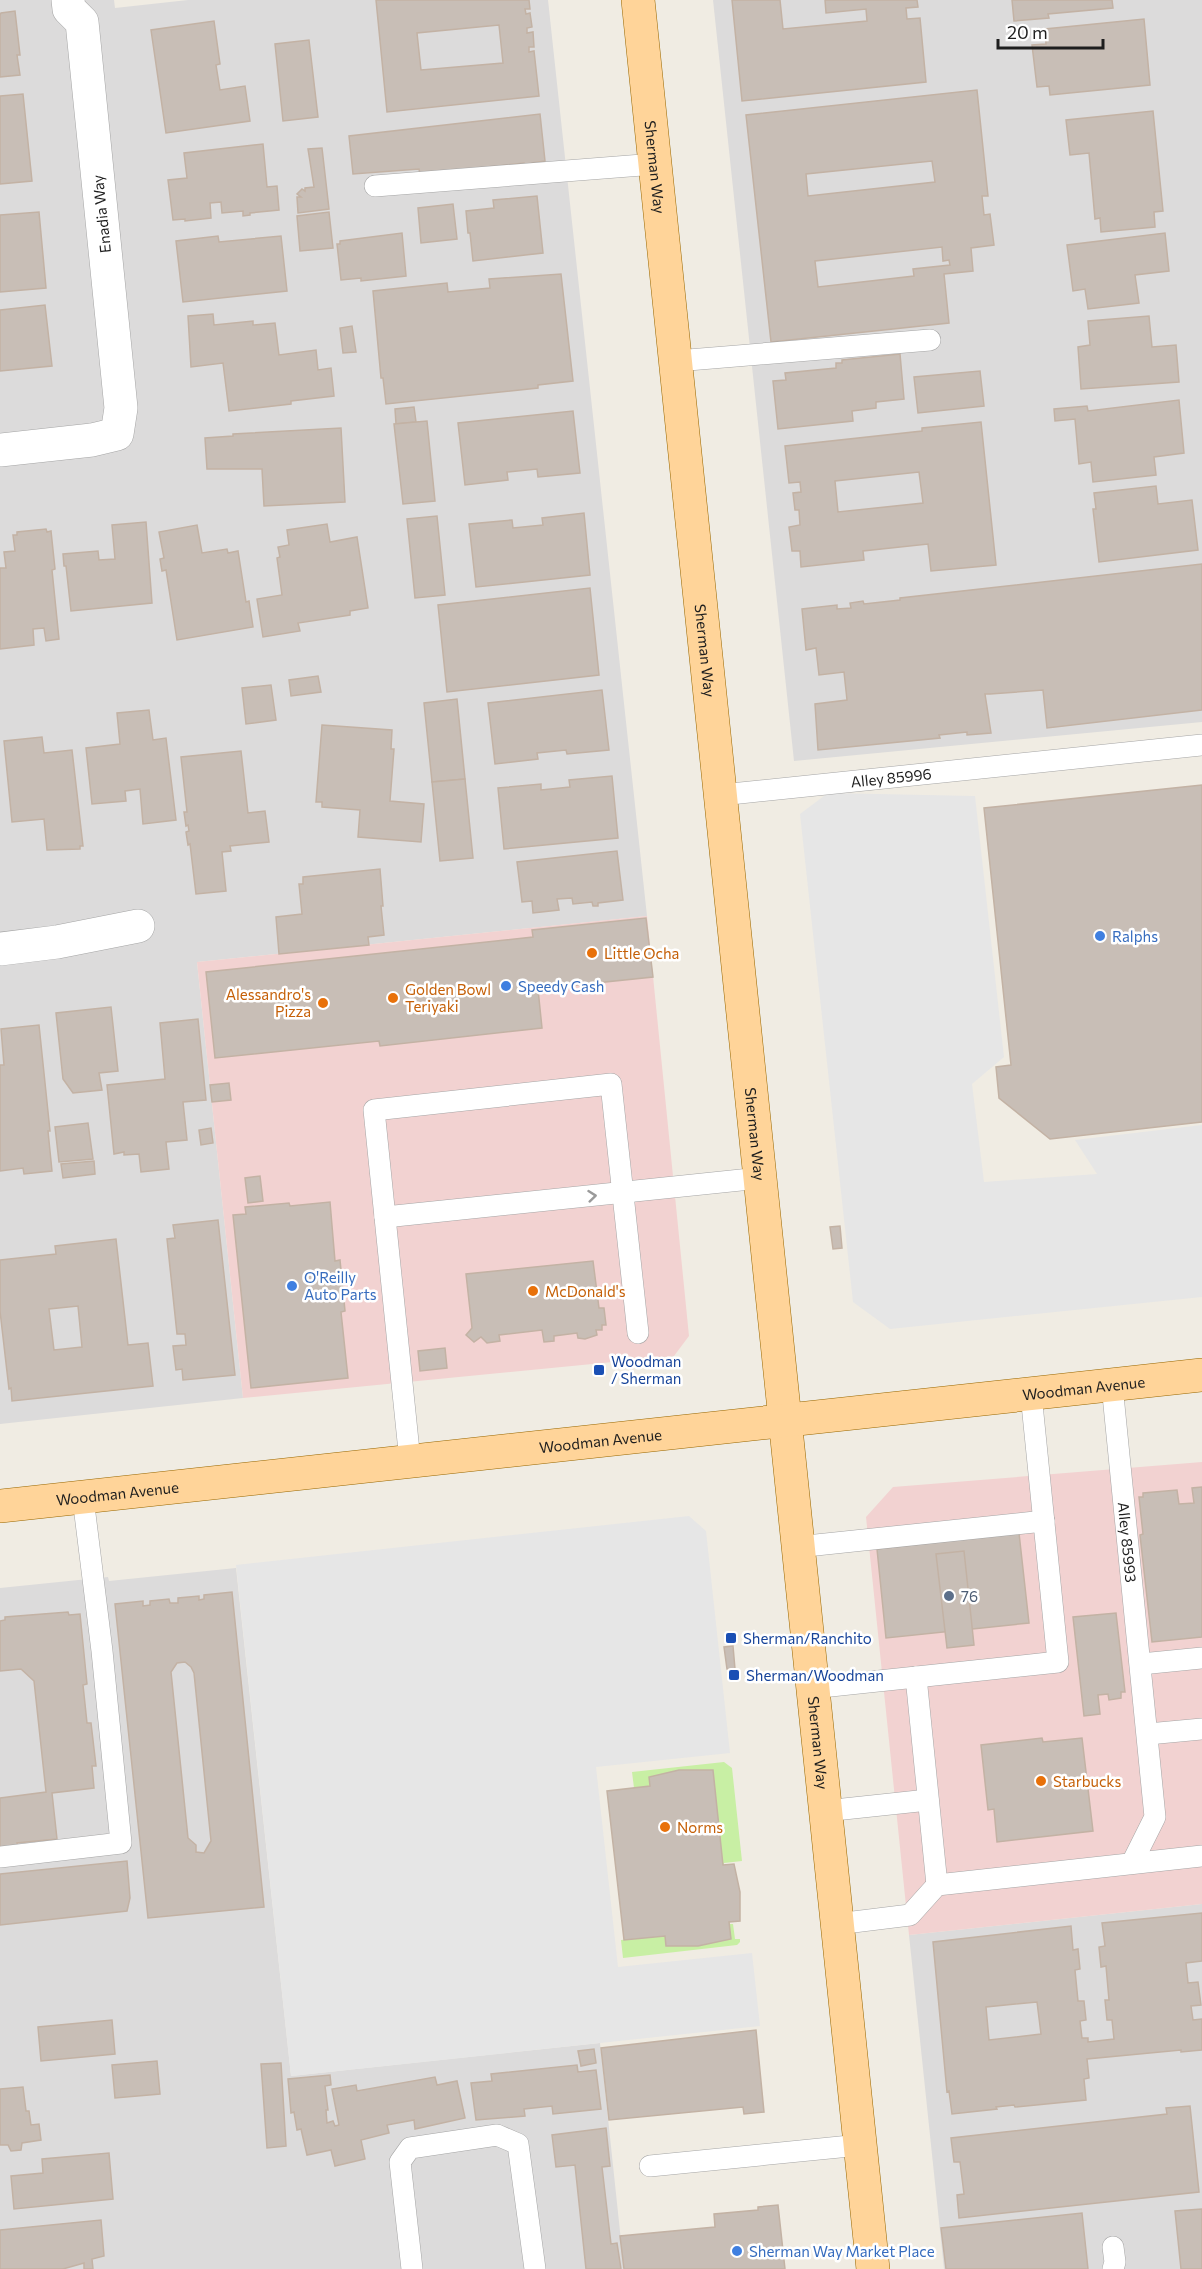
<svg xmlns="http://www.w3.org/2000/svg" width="1202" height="2269" font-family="Commissioner,sans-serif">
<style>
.residential{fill:#dcdbdb}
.commercial{fill:#f2d2d1}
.grass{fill:#c8efa4}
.parking{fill:#e6e6e6}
.building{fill:#c8beb6;stroke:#c3b2a4;stroke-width:1.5;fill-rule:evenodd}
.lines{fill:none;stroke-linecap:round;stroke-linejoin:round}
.service-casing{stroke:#a5a5a5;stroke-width:22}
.minor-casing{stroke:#a5a5a5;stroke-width:34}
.primary-casing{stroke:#986700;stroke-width:34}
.service{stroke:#fff;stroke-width:21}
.minor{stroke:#fff;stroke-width:33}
.primary{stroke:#ffd499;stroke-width:33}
.oneway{stroke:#9a9a9a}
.shop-dot{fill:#3f7fe0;stroke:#fff;stroke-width:2}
.food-dot{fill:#e8710a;stroke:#fff;stroke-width:2}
.transit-dot{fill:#1a4fb4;stroke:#fff;stroke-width:2}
.service-dot{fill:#5c6f8a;stroke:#fff;stroke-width:2}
.labels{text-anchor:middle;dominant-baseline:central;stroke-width:5;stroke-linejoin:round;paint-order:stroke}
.street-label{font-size:15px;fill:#1e1e1e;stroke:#fff}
.shop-label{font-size:15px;fill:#366cbe;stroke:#fff;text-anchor:start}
.food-label{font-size:15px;fill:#c56008;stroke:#fff;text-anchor:start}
.transit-label{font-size:15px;fill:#164399;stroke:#fff;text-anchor:start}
.service-label{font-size:15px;fill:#4e5e75;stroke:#fff;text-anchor:start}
</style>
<rect width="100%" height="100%" fill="#f0ece3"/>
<g class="residential">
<path d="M0 0H114L115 8 188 0H548L647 916 197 962 243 1398 0 1424Z"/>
<path d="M713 0H1202V722L794 761Z"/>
<path d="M236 1568 291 2076 600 2043 624 2269H0V1588L108 1577 109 1581Z"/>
<path d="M1202 1904V2269H944L909 1935Z"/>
</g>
<g class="commercial">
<path d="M647 916 689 1336 674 1356 243 1398 197 962Z"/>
<path d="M1202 1462V1904L909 1935 866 1517 893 1487Z"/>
</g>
<g class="grass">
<path d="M724 1762 732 1768 742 1861 724 1863V1871L656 1786 634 1788 632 1772Z"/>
<path d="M729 1915 730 1924H733L735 1939H740V1942L737 1945 623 1958 621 1940 672 1935Z"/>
</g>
<g class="parking">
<path d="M828 793 975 796 1004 1057 972 1084 984 1182 1097 1174 1075 1140 1202 1125V1297L890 1329 853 1302 800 814Z"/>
<path d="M689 1516 706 1531 730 1753 596 1767 618 1967 752 1953 760 2026 291 2076 236 1565Z"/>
</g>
<g class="building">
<path d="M376 0H529L530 9H525L526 14 530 13 532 27 527 28V33L533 32 534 47H529V52L534 51 539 96 387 112ZM499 25 503 63 421 70 417 33Z"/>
<path d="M732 0H780L783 29 867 21 866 9 826 13 825 0H917L918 7 906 8 907 19 920 18 926 82 742 101Z"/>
<path d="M1012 0H1112L1113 8 1048 14 1049 18 1014 21Z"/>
<path d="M15 11 20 55H17L20 75 0 77V15L1 13Z"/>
<path d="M1144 19 1150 85 1050 95 1049 86 1037 87 1032 45 1046 44 1045 29Z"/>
<path d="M214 21 220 64 216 65 220 90 245 86 250 121 166 133 151 30Z"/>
<path d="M309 40 318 117 283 121 275 44Z"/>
<path d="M977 90 988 196H982L984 215 990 214 994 245 971 248 973 271 944 274 949 323 771 342 746 115ZM932 161 935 182 808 196 806 174ZM942 247 943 261 949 260 950 265 913 269 914 276 818 287 815 261Z"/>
<path d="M23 94 32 181 0 184V96Z"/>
<path d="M1153 111 1163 211 1154 212 1155 227 1101 232 1100 218 1095 219 1089 153 1070 155 1066 120Z"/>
<path d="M540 114 545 161 532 163V166L524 167V163L420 174 419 169 353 174 349 136Z"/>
<path d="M263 144 267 187 277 186 279 210 250 213V215L243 216V211L222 213 221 202 210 203 211 218 185 221V219L173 220 168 180 187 178 184 153Z"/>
<path d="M322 148 329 209 298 213 297 197H301L297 194 302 189 305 191V188L314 187 308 149Z"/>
<path d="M537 196 543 253 473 261 470 233H468L466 211 494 208 493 200Z"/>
<path d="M453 204 457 239 421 243 418 208Z"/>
<path d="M39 212 46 288 0 292V215Z"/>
<path d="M329 212 333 248 300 251 297 216Z"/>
<path d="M402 233 406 276 361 281V278L341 280 337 244H340V241Z"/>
<path d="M1165 233 1169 271 1135 275 1139 303 1088 309 1085 289 1073 291 1067 245Z"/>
<path d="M218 236 219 242 281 236 287 291 183 302 176 241Z"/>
<path d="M561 274 573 381 538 385V388L386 404 383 378H381L373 291 447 283 448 292 490 288 489 279Z"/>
<path d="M45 305 52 366 0 371V310Z"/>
<path d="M213 314 214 325 253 321V325L275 323 279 355 316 350 318 370 331 368 334 396 291 401V404L229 411 223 363 191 367 188 316Z"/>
<path d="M1149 316 1152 347 1176 345 1179 382 1081 389 1078 347 1090 345 1088 321Z"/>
<path d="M352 326 356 352 343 353 340 328Z"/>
<path d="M900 354 904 399 876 402V408L852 411 853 421 778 429 773 381 786 380 785 373 836 368V363H842V360Z"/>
<path d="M980 371 984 406 918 413 914 377Z"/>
<path d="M1179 400 1184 453 1154 457 1156 475 1093 482 1091 462 1079 464 1075 419 1055 421 1054 409 1087 406 1088 411Z"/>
<path d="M414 407 416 422 396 424 395 409Z"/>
<path d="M573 411 580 473 538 477 537 469 507 472 508 480 465 485 458 423Z"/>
<path d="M427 421 435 501 403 504 394 424Z"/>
<path d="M981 422 996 565 931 571 928 544 863 551 864 560 801 567 800 551H792L789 527 800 525 799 510H795L793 493 801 492 800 482 789 483 785 446 922 431V428ZM919 472 923 503 838 512 835 481Z"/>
<path d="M341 428 345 502 264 506 262 469H207L205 438 233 436V434Z"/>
<path d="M1156 486 1158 504 1192 500 1198 550 1099 562 1093 509H1096L1094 493Z"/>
<path d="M584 513 590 575 476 587 469 524 512 520 513 528 543 525 542 518Z"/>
<path d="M437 516 445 595 415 598 407 519Z"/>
<path d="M146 522 152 603 71 611 66 566H64L63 554 98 551 99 560 115 559 112 525Z"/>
<path d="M327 524 330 542 357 537 368 608 350 611V615L298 623 300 631 263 637 257 599 282 595 277 558 280 557 278 547 289 545 287 530Z"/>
<path d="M197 525 202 553 227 549 228 553 238 551 246 602 249 601 253 627 177 640 166 570 162 571 160 559 164 558 159 532Z"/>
<path d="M46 529 47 532 51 531 55 569 52 570 59 639 46 641 44 628 33 629 34 645 0 649V568H6L4 552 15 551 13 535H17V532Z"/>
<path d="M1202 564V710L1047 728 1043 690 990 694H985L991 733 967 735V732L939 735 940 738 818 750 815 704 847 700 844 672 819 675 816 648 806 650 802 609 837 605V609L851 608 850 603 863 601 864 604 900 600V598Z"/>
<path d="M590 588 599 675 447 692 438 605Z"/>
<path d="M318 676 321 692 291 696 289 680Z"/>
<path d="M271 685 276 720 246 724 242 688Z"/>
<path d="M602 690 609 750 567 754 566 750 537 753 538 759 495 764 488 703Z"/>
<path d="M457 699 465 779 432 782 424 703Z"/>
<path d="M149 710 153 740 166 738 176 820 143 824 140 789 125 791 126 801 92 804 86 748 120 744 117 713Z"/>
<path d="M322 725 392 730 391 749H394L390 801 424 804 421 842 358 837 360 810 322 807V802H316Z"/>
<path d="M42 737 44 753 72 750 83 846H80V849L47 850 44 819 12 822 4 741Z"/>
<path d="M241 751 248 813 265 811 269 842 230 846 231 851 222 852 226 891 196 894 190 844 188 845 186 832 189 831 188 825 186 826 184 812H187L181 757Z"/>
<path d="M612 776 618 838 504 849 498 788 541 784V790L570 787 569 780Z"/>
<path d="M465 779 473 858 440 861 432 782Z"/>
<path d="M1202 785V1122L1050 1139 999 1098 996 1067 1011 1065 984 808Z"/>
<path d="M617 851 623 900 598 903V906H593L592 902 573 904 572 898 557 899 559 910 533 913 532 901 522 902 517 862Z"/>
<path d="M380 869 383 906H381L384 935 368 937 369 945 279 954 276 917 302 914 299 884H303V877Z"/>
<path d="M646 918 653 977 538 989 542 1028 380 1046 379 1041 215 1058 206 972 533 937 532 930Z"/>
<path d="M111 1007 118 1071 99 1073 102 1090 73 1093 63 1079 56 1013Z"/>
<path d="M198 1019 206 1100 183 1102 187 1140 166 1142 169 1169 141 1172 139 1154 124 1155V1152L114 1154 107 1085 165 1079 160 1023Z"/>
<path d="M39 1025 50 1131H48L52 1171 24 1174 23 1168 0 1171V1065H4L1 1029Z"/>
<path d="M229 1083 231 1100 212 1102 210 1085Z"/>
<path d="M88 1123 93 1159 59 1162 55 1127Z"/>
<path d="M211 1128 213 1143 201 1145 199 1130Z"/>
<path d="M94 1161 95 1174 63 1178 61 1164Z"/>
<path d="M260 1176 263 1201 248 1203 245 1178Z"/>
<path d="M330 1202 335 1261 340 1260 345 1311 341 1312 348 1378 251 1388 233 1215 246 1214 245 1207 289 1203 290 1206Z"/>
<path d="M218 1220 235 1375 183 1380 182 1369 176 1370 173 1346 186 1345 185 1334H177L167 1239 175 1238 173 1225Z"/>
<path d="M840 1226 842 1248 833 1249 830 1227Z"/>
<path d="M116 1239 128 1345 148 1343 153 1386 12 1401 11 1388 9 1389 0 1311V1260L56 1254 55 1246ZM78 1306 82 1347 54 1350 49 1309Z"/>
<path d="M593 1261 599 1308H604L606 1325H602V1330H596L597 1335 585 1339 578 1338 577 1333 554 1336V1341L544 1342 542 1330 499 1335 500 1341 487 1343 481 1337 474 1342 466 1335 472 1328 466 1274Z"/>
<path d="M445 1348 447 1368 420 1371 418 1351Z"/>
<path d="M1202 1487V1637L1152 1642 1140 1535 1143 1534 1139 1497H1143V1493L1177 1490 1179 1504 1194 1503 1192 1488Z"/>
<path d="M1019 1533 1029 1623 886 1638 877 1549Z"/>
<path d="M964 1551 974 1645 947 1648 936 1554Z"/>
<path d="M232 1592 264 1907 148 1918 115 1604 143 1601V1606L150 1605V1601L169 1599 170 1603H178V1598L199 1596V1600L204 1599V1595ZM185 1662 191 1667 194 1673 211 1841 204 1853 196 1852V1845L188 1838 171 1672 177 1663Z"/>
<path d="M68 1612 69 1615 80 1614 87 1684 83 1685 87 1723H91L96 1766H92L94 1788 52 1793 57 1839 17 1843 18 1847 0 1849V1798L46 1792 34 1681 21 1669 0 1671V1621L5 1620V1617Z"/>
<path d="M1116 1613 1125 1692H1121V1698L1109 1700 1108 1694 1098 1695 1100 1714 1084 1716 1073 1617Z"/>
<path d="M733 1646 735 1669H727L724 1647Z"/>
<path d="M1042 1738 1043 1742 1082 1738 1093 1831 997 1842 994 1809 988 1810 981 1745Z"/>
<path d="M679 1770H713L723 1865 734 1864 740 1892V1921L729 1922 731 1939 698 1946H666L665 1936 624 1940 607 1791 650 1786 649 1777Z"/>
<path d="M127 1861 130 1898 127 1911 0 1925V1874Z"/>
<path d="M1202 1913V1961L1186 1963 1188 1983 1198 1982 1201 2005 1191 2006 1193 2020 1202 2019V2050L1181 2052V2050L1087 2059 1089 2078 1084 2079 1086 2100 1015 2107 1014 2105 996 2107 997 2109 952 2114 949 2091 947 2092 933 1942 1071 1926 1073 1950 1078 1949 1080 1969 1075 1970 1078 2001H1084L1086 2020 1080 2021 1082 2038H1088V2042L1114 2039 1112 2020H1107L1105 2000H1109L1106 1966 1101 1967 1099 1947 1105 1946 1102 1923ZM1037 2002 1041 2034 989 2040 986 2007Z"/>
<path d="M112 2020 115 2054 41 2061 38 2027Z"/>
<path d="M756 2030 764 2112 744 2114 743 2107 609 2120 601 2048Z"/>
<path d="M594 2049 596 2063 581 2066 578 2051Z"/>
<path d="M157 2061 160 2094 115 2098 112 2065Z"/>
<path d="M281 2063 286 2146 267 2148 261 2064Z"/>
<path d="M577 2065 578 2072 596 2070 601 2109 553 2114 552 2106 524 2109 525 2116 476 2120 471 2083 492 2081 491 2074Z"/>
<path d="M330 2075 331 2085 325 2086 328 2110H326L327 2123 333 2121 335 2126 339 2125 332 2089 356 2085 357 2091 435 2077 437 2085 457 2081 465 2118 415 2129 414 2120 387 2125 389 2133 361 2140 365 2159 335 2166 331 2150 307 2155 301 2129 297 2130 294 2112 291 2113 288 2079Z"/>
<path d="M23 2087 26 2111H29L31 2125 39 2124 41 2140 22 2143 21 2150 11 2151 8 2145H0V2089Z"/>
<path d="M1190 2106 1199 2192 959 2218 957 2195 964 2194 960 2162H954L951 2138 1167 2114 1166 2108Z"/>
<path d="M606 2128 610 2166 602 2167 611 2244 617 2243 621 2269H586L575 2165 556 2167 552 2135Z"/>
<path d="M109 2153 113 2199 14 2209 11 2176 43 2173 42 2159Z"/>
<path d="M778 2205 785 2269H624L620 2236 715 2227 714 2214 758 2210V2207Z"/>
<path d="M1202 2209V2269H1181L1175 2211Z"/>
<path d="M1082 2213 1088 2269H946L941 2228Z"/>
<path d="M101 2220 104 2256 92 2259 93 2269H84V2263L63 2269H0V2230Z"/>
</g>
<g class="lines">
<g class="service-casing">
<g id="service">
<path d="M375 186 655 164"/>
<path d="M676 361 930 340"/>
<path id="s1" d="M721 795 1202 745"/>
<path d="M385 1217 760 1178"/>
<path id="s2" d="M1112 1385 1155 1817 1132 1863"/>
<path d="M410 1461 374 1110 611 1084 638 1333"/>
<path d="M797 1547 1044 1521"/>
<path d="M1141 1664 1202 1658"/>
<path d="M916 1677 937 1885"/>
<path d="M812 1688 1058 1662 1031 1394"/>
<path d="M1148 1734 1202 1729"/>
<path d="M825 1811 928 1800"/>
<path d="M0 1857 121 1843 102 1651 83 1498"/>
<path d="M837 1924 910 1915 937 1885 1202 1856"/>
<path d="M650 2166 860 2145"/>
<path d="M412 2269 400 2162 410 2148 497 2135 518 2144 535 2269"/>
<path d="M1113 2269 1115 2262 1113 2247"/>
</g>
</g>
<g class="minor-casing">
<g id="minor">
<path d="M0 450 92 440 117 434 121 408 82 22 69 9 68 0"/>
<path d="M0 949 57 942 138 926"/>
</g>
</g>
<g class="primary-casing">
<g id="primary">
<path id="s3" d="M638 0 873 2269"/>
<path id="s4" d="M0 1506 1202 1375"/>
</g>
</g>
<use href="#service" class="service"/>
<use href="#minor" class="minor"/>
<use href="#primary" class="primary"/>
</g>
<defs><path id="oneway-chevron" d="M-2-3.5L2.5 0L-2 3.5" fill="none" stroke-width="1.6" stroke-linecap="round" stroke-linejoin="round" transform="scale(1.5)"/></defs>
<use class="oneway" href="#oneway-chevron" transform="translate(592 1196) rotate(-6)"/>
<g class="shop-dot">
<circle cx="1100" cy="936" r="6"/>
<circle cx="506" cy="986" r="6"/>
<circle cx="292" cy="1286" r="6"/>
<circle cx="737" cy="2251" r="6"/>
</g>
<g class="food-dot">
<circle cx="592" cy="953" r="6"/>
<circle cx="393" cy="998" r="6"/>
<circle cx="323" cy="1003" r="6"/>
<circle cx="533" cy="1291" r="6"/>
<circle cx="1041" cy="1781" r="6"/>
<circle cx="665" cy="1827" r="6"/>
</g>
<g class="transit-dot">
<rect x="593" y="1364" width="12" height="12" rx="3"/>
<rect x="725" y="1632" width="12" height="12" rx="3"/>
<rect x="728" y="1669" width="12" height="12" rx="3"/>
</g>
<circle class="service-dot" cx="949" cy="1596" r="6"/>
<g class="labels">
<g class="street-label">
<text stroke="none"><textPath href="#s3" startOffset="168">Sherman Way</textPath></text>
<text transform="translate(101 214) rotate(-96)">Enadia Way</text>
<text stroke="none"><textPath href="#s3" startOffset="654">Sherman Way</textPath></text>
<text stroke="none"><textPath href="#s1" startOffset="171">Alley 85996</textPath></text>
<text stroke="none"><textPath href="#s3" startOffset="1140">Sherman Way</textPath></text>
<text stroke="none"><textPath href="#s4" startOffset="1090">Woodman Avenue</textPath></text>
<text stroke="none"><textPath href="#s4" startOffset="604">Woodman Avenue</textPath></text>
<text stroke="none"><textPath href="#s4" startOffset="118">Woodman Avenue</textPath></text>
<text stroke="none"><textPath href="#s2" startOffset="158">Alley 85993</textPath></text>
<text stroke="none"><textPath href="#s3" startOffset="1752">Sherman Way</textPath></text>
</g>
<g class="shop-label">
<text x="1112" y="936">Ralphs</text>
<text x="518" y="986">Speedy Cash</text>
<text x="304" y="1277">O'Reilly<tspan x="304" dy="17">Auto Parts</tspan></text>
<text x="749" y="2251">Sherman Way Market Place</text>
</g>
<g class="food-label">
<text x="604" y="953">Little Ocha</text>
<text x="405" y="989">Golden Bowl<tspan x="405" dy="17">Teriyaki</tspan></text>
<text x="311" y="994" text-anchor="end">Alessandro's<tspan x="311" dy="17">Pizza</tspan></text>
<text x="545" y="1291">McDonald's</text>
<text x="1053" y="1781">Starbucks</text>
<text x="677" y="1827">Norms</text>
</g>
<g class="transit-label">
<text x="611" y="1361">Woodman<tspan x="611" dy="17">/ Sherman</tspan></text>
<text x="743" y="1638">Sherman/Ranchito</text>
<text x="746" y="1675">Sherman/Woodman</text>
</g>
<g class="service-label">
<text x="961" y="1596">76</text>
</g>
</g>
<path d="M998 39v9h105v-9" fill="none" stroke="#1e1e1e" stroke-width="3"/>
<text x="1007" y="39" font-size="18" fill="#1e1e1e" stroke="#ffffff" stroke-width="4.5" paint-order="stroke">20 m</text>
</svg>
